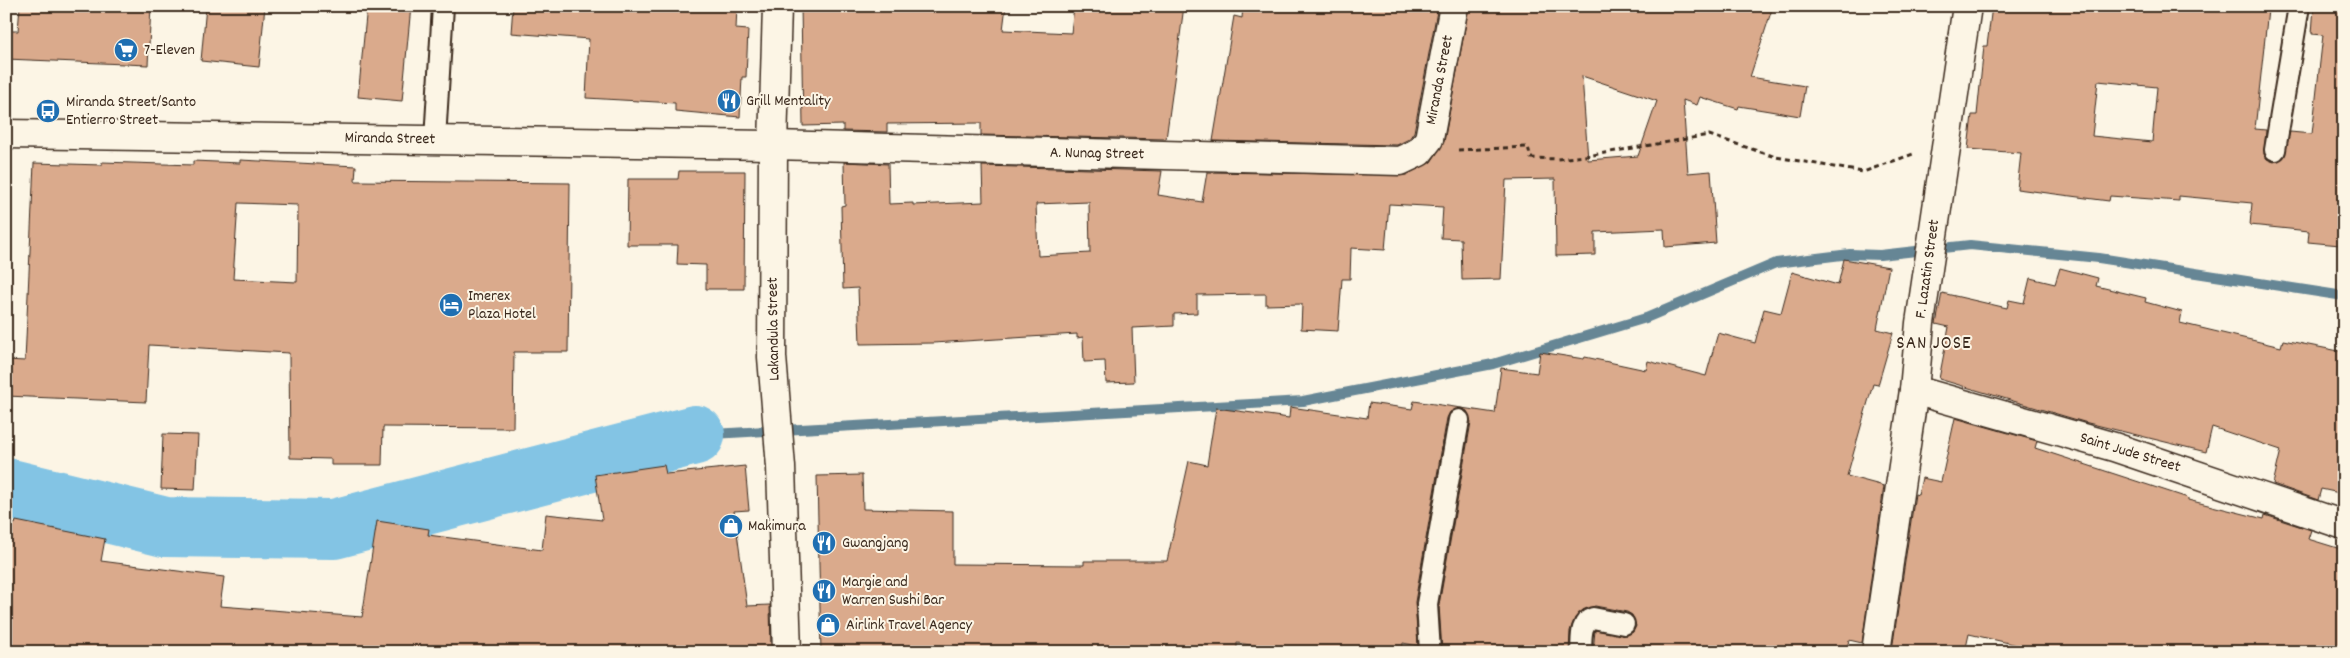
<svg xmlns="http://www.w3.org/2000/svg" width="2350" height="658" font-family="Dekko,sans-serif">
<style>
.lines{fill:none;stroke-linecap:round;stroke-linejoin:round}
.stream{stroke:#668695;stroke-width:10}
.river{stroke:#83c4e4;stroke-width:60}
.building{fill:#daaa8c;stroke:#3b2a1e;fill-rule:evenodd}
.lane-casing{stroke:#3b2a1e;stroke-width:24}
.street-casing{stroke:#3b2a1e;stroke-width:31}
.secondary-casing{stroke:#3b2a1e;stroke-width:31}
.path{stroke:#3b2a1e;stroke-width:3;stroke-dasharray:5 4;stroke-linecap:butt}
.lane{stroke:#fcf5e5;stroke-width:20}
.street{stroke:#fcf5e5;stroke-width:28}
.secondary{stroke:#fcf5e5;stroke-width:28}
.labels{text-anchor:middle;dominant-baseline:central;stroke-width:4;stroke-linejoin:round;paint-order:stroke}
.poi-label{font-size:16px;fill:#3b2a1e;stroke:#fcf5e5;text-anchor:start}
.street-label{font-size:16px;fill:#3b2a1e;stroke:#fcf5e5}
.quarter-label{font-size:19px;letter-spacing:1px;fill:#3b2a1e;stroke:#fcf5e5}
</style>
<rect width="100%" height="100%" fill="#fcf5e5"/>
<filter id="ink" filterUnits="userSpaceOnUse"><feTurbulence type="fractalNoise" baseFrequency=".02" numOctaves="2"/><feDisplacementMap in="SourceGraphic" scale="10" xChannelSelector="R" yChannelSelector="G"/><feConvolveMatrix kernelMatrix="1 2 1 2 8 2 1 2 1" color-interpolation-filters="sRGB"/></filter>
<g filter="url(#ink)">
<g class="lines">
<path class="stream" d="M695 435 1303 401 1493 364 1646 318 1776 263 1850 254 1880 255 1970 245 2099 258 2344 296"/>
<path class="river" d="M6 488 165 527 334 529 695 435"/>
</g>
<g class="building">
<path d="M20 6H151L148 65 6 59V31H18Z"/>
<path d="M206 6H265L259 67 201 61Z"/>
<path d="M367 6H411L402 101 358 97Z"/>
<path d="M513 6H737L736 29 748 30 746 77H742L740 117 675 111V103L586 98 589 39 511 33Z"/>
<path d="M801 6H1006L1003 30 1071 33 1074 6H1184L1166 139 981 135V123L887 124V132L843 131V125L803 126Z"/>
<path d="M1243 6H1438L1414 132 1409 139 1397 145 1213 141 1234 16 1242 18Z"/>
<path d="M1469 6H1773L1750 77 1805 86 1800 116 1739 106 1738 109 1700 97 1697 105 1683 100 1688 173 1711 171 1716 243 1665 247 1664 229 1595 232V255L1556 256 1555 179 1506 180 1501 279 1462 280 1461 239 1441 238 1443 207 1389 204 1385 250 1351 248 1350 279H1342L1338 331 1301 329 1302 304 1266 305V294L1197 295V313L1174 314V326L1132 328 1134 382 1106 383 1105 361 1084 362 1083 337 1077 338V334L933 343 860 344 858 288 843 289 841 206 845 205 844 162 888 164 889 204 913 203V205L983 202 982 166 1162 171 1158 195 1202 202 1207 172 1406 175 1431 162 1444 142ZM1582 76 1657 101 1638 156 1588 160ZM1089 202 1090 253 1038 256 1036 204Z"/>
<path d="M1992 6H2236L2268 10 2255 129 2266 130 2264 154 2267 159 2274 162 2284 157 2290 132 2312 134 2323 35 2312 34 2314 6H2344V217L2340 245 2308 242 2309 231 2250 225 2252 203 2179 196V201L2110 196 2109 201 2017 189 2021 153 1968 149 1972 115H1977L1984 46H1987ZM2098 81 2157 87 2152 142 2092 136Z"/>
<path d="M240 160 356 166 355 181 570 183 568 352H514L513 428 383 427 382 465H331V459L290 458 289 353 149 345 146 402 6 396V360L25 361 34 163 102 165V162L193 165V161L240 163ZM238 203 298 205 297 282 233 279Z"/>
<path d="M679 171H745L744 289H706V265L677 264 678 245H627L628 179H678Z"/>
<path d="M1844 259 1889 267 1877 329 1893 333 1878 385 1873 384 1847 476 1884 486 1862 643 1849 640 1846 652H1593L1595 630 1627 635 1633 632 1636 626 1632 615 1627 612 1595 606 1583 610 1575 618 1570 631 1569 652 1442 651 1439 605 1471 422 1467 411 1461 408 1450 412 1447 418 1415 602 1418 646 1403 643 1402 652H1299L1237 643V652H1207V648H1090V652H821L817 476 862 475 863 509 953 511V564L1084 565V561H1167L1189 461 1207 465 1216 408 1289 418 1290 407 1367 418 1369 403 1412 409 1414 401 1495 413 1501 368 1537 373 1540 352 1584 359 1585 357 1646 370 1648 361 1706 376 1718 333 1755 343 1764 309 1781 313 1792 272 1838 285Z"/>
<path d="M2060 268 2098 278 2096 286 2146 298 2145 302 2182 312 2180 323 2281 347 2283 340 2344 352V494L2321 489 2318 500 2273 484 2281 450 2212 427 2206 452 2084 422 1939 379 1949 327 1936 324 1942 293 2007 308 2009 300 2024 303 2030 278 2055 284Z"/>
<path d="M1955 418 2037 441 2035 448 2188 498V500L2264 519 2265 515 2311 530 2308 539 2344 550V652H2020L2022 646 1969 634 1965 652 1892 650 1915 494 1918 495 1922 478 1941 482Z"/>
<path d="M163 434 198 435 195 490 161 489Z"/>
<path d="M664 465 666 474 745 466 749 510 734 511 747 606 770 605 771 652H6V522L15 524 16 521 105 539 101 561 224 577 220 606 362 617 377 521 429 529 428 535 542 550 546 514 602 520 595 475Z"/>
</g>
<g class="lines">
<g class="lane-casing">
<g id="lane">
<path d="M435 140 443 6"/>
<path d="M2275 150 2299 6"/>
<path d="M1430 652 1427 604 1459 420"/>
<path d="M1581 652C1582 640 1579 622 1593 618L1624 624"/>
</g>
</g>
<g class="street-casing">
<g id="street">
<path d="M773 145 1400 161 1419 152 1429 139 1454 6"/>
<path d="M1914 390 2114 447 2344 525"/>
</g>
</g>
<g class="secondary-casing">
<g id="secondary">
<path d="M777 6 773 145 772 357 781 467 787 652"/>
<path d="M6 134 773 145"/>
<path d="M1876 652 1914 390 1920 323 1967 6"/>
</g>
</g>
<path class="path" d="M1458 150 1528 147 1531 158 1557 159 1593 155 1709 135 1776 157 1863 172 1913 154"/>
<use href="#lane" class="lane"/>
<use href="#street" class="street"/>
<use href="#secondary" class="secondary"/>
</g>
</g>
<defs>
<g id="supermarket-disc" transform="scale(1.25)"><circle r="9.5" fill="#1f6fb2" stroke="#fcf5e5"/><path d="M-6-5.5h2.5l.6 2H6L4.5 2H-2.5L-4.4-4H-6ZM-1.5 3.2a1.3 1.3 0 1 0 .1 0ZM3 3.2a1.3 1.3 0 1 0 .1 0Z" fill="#fff"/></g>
<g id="restaurant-disc" transform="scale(1.25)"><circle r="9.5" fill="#1f6fb2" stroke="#fcf5e5"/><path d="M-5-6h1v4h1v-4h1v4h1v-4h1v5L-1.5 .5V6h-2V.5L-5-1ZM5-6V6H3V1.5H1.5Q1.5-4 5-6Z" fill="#fff"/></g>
<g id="bus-disc" transform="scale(1.25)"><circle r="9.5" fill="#1f6fb2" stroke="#fcf5e5"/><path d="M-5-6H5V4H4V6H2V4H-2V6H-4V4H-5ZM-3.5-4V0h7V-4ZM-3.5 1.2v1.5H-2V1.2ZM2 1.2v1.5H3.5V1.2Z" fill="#fff"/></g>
<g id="hotel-disc" transform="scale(1.25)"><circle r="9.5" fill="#1f6fb2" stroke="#fcf5e5"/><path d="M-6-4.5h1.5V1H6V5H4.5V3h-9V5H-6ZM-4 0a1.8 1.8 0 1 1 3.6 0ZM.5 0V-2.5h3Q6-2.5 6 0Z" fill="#fff"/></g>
<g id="shop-disc" transform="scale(1.25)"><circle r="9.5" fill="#1f6fb2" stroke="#fcf5e5"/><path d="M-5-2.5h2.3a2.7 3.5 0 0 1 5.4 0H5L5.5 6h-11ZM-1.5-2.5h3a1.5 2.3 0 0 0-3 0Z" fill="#fff"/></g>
</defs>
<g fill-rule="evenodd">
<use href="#supermarket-disc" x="126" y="50"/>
<use href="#restaurant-disc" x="729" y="101"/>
<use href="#bus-disc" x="48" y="111"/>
<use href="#hotel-disc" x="451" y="305"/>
<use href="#shop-disc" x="731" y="526"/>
<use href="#restaurant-disc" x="824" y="543"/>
<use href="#restaurant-disc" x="824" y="591"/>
<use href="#shop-disc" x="828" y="625"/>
</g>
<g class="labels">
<g class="poi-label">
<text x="144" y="50">7-Eleven</text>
<text x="746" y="101">Grill Mentality</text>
<text x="66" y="102">Miranda Street/Santo<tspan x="66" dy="18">Entierro Street</tspan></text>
<text x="468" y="296">Imerex<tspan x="468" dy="18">Plaza Hotel</tspan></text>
<text x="748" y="526">Makimura</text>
<text x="842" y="543">Gwangjang</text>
<text x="842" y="582">Margie and<tspan x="842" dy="18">Warren Sushi Bar</tspan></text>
<text x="846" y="625">Airlink Travel Agency</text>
</g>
<g class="street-label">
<text transform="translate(1440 80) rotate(-79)">Miranda Street</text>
<text transform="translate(390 139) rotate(1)">Miranda Street</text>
<text transform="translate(1097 154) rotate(1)">A. Nunag Street</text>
<text transform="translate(1928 269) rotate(-82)">F. Lazatin Street</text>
<text transform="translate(774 329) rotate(-91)">Lakandula Street</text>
<text transform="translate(2130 453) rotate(17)">Saint Jude Street</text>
</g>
<g class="quarter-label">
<text x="1934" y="344">SAN JOSE</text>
</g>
</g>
<rect width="2350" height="658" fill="none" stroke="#fcf5e5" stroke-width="25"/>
<rect x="12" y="12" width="2325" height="633" fill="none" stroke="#3b2a1e" stroke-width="2" filter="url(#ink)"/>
</svg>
